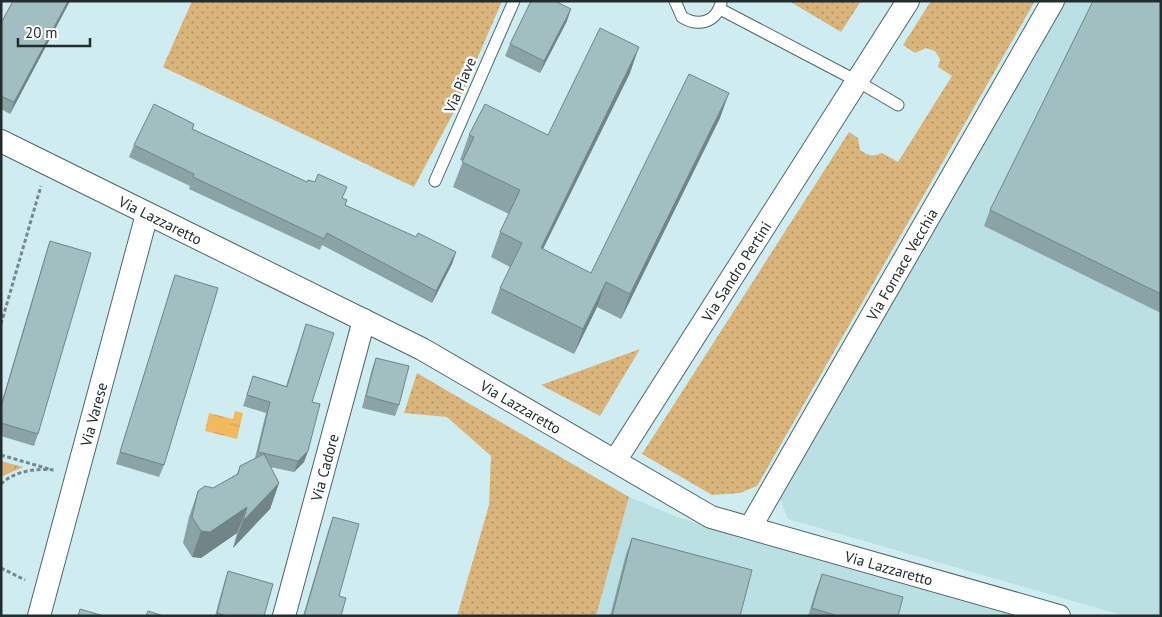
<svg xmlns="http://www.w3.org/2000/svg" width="1162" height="617" font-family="'PT Sans',sans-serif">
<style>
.built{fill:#bae0e4}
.grass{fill:url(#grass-dots)}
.forest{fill:url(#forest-crowns)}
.water{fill:url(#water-ripples)}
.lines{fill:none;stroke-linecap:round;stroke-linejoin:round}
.service-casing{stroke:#4e686a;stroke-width:13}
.minor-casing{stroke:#4e686a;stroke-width:24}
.path{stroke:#75898b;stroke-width:3;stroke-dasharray:4 2.5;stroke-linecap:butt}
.service{stroke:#fff;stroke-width:11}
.minor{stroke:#fff;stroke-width:22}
.wall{fill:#8aa3a5}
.shaded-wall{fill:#718586}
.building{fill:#a1bec0;stroke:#718586}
.labels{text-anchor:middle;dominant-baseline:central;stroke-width:5;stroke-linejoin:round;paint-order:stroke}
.street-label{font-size:15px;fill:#222d2e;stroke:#fff}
</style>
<defs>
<pattern id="grass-dots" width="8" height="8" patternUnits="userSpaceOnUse" patternTransform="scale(1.25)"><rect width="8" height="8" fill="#d9b47b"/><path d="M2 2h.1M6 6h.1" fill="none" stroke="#b09365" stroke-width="1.8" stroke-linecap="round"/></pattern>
<pattern id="forest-crowns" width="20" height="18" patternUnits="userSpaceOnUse" patternTransform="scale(1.25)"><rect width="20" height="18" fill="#d9b47b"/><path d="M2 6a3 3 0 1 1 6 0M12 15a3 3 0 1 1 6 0" fill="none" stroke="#b09365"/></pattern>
<pattern id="water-ripples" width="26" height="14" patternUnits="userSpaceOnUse" patternTransform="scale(1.25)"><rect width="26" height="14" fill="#f3ba5d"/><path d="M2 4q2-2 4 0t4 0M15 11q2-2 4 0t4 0" fill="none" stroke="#d0a051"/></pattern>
</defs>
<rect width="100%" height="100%" fill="#cfedf0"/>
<g class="built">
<path d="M1066 1H1161V616H1125L788 519 780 499Z"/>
<path d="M629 497 680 518 1022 616H596Z"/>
</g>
<g class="grass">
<path d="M192 1H502L456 108 414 187 163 67Z"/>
<path d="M789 1H861L841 32Z"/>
<path d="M931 1H1035L757 486 740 493 712 495 642 454 849 132 858 138 860 150C868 156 873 157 882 153L898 162 952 76 938 67 940 59 935 51 926 48 915 53 903 45Z"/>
<path d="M640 349 600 416 541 385Z"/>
<path d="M417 373 629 497 596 616H457L489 505 491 456 447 417 404 413Z"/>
</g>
<path class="forest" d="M1 461 23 467 1 477Z"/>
<path class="water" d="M235 411 243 413 237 439 205 431 209 413 233 419Z"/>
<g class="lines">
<g class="service-casing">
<g id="service">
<path d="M675 1 682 17C698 27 716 23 721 3"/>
<path d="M720 9 857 81 898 105"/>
<path d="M435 181 514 1"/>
</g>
</g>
<g class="minor-casing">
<g id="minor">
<path id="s1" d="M1 141 422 349 711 517 1059 616"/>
<path id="s2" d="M615 461 908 1"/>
<path id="s3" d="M751 526 1053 1"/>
<path id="s4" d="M39 616 147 214"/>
<path id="s5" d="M284 616 364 320"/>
</g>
</g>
<g class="path">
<path d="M1 324 41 186"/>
<path d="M1 455 49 469"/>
<path d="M1 484C14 471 37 468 54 470"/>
<path d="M1 568 25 580"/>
</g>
<use href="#service" class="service"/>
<use href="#minor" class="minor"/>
</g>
<g class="wall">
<path d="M70 1 10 114 1 109V23Z"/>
<path d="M1161 1V313L984 226 990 210Z"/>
<path d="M567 21 540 73 505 56 510 44Z"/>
<path d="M630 73 543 249 591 273 720 118 621 319 597 307 574 354 491 313 500 288 510 267 491 257 500 232 509 214 453 187 463 161 460 160 469 135H548Z"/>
<path d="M194 124 193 129 307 182 347 200 345 205 416 237 456 252 452 264 432 303 322 245 320 250 189 189 190 186 129 157 134 145Z"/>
<path d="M50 241 38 434 34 446 1 436V404L46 253Z"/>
<path d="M175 275 164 465 159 477 116 464Z"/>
<path d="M306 324 312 402 308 451 304 462 294 472 270 467 279 483 270 509 233 548 237 533 201 558 192 557 183 543 189 517 198 491 213 488 237 474 240 466 255 458 266 413 243 406 253 376 286 386Z"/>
<path d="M376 358 399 405 395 416 362 408 372 369Z"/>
<path d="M333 517 339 596 341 616H303L329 528Z"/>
<path d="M632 538 740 616H610L626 554Z"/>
<path d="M228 571 264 616H215L224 583Z"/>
<path d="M822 574 898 616H808L816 590Z"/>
</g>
<g class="shaded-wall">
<path d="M68 1H70L10 114 14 102Z"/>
<path d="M571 9 567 21 540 73 544 61Z"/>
<path d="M639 47 630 73 531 273 541 248Z"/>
<path d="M729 93 720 118 621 319 630 294Z"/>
<path d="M456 252 452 264 432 303 436 291Z"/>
<path d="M606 282 597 307 574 354 583 329Z"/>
<path d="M308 451 304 462 294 472 298 461Z"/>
<path d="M279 483 270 509 233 548 243 521Z"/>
<path d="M247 507 237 533 201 558 192 557 201 531Z"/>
</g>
<g class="building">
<path d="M13 1H68L14 102 1 96V23Z"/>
<path d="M531 1H555L571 9 544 61 510 44Z"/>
<path d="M1093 1H1161V294L990 210Z"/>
<path d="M600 28 639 47 541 248 591 273 689 74 729 93 630 294 606 282 583 329 500 288 522 243 500 232 520 190 462 162 474 137 469 135 485 104 548 135Z"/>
<path d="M154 104 194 124 192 129 307 182 308 180 315 182 318 174 347 187 342 198 347 200 345 205 416 237 418 233 456 252 436 291 327 233 324 239 193 177 194 174 134 145Z"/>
<path d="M50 241 91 253 38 434 1 423V407Z"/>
<path d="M175 275 218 288 164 465 120 452Z"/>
<path d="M306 324 334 333 312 402 320 404 308 451 298 461 258 452 270 402 247 395 253 376 287 387Z"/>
<path d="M376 358 409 366 399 405 366 396Z"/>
<path d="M264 454 279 483 243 521 247 507 210 532 201 531 192 517 198 491 205 486 213 488 238 474 240 466Z"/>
<path d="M333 517 359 524 339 596 346 598 341 616H304Z"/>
<path d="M632 538 752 570 740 616H612Z"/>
<path d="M228 571 273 584 264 616H227L217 613Z"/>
<path d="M822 574 903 597 898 616H838L812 608Z"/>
<path d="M80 609 104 616H78Z"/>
<path d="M148 611 164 616H146Z"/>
</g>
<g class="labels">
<g class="street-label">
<text transform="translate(460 85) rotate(-67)">Via Piave</text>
<text stroke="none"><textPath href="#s1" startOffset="178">Via Lazzaretto</textPath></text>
<text stroke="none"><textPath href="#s3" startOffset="302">Via Fornace Vecchia</textPath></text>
<text stroke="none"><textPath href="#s2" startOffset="225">Via Sandro Pertini</textPath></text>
<text stroke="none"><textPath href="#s1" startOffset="584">Via Lazzaretto</textPath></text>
<text stroke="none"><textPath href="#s4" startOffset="209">Via Varese</textPath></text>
<text stroke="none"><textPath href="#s5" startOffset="154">Via Cadore</textPath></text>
<text stroke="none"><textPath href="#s1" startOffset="989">Via Lazzaretto</textPath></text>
</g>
</g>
<rect width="1162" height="617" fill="none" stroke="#222d2e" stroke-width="5"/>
<path d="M18 38v8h72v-8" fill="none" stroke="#222d2e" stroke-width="2.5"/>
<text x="25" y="38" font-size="15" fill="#222d2e" stroke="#ffffff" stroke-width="4" paint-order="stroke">20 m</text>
</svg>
